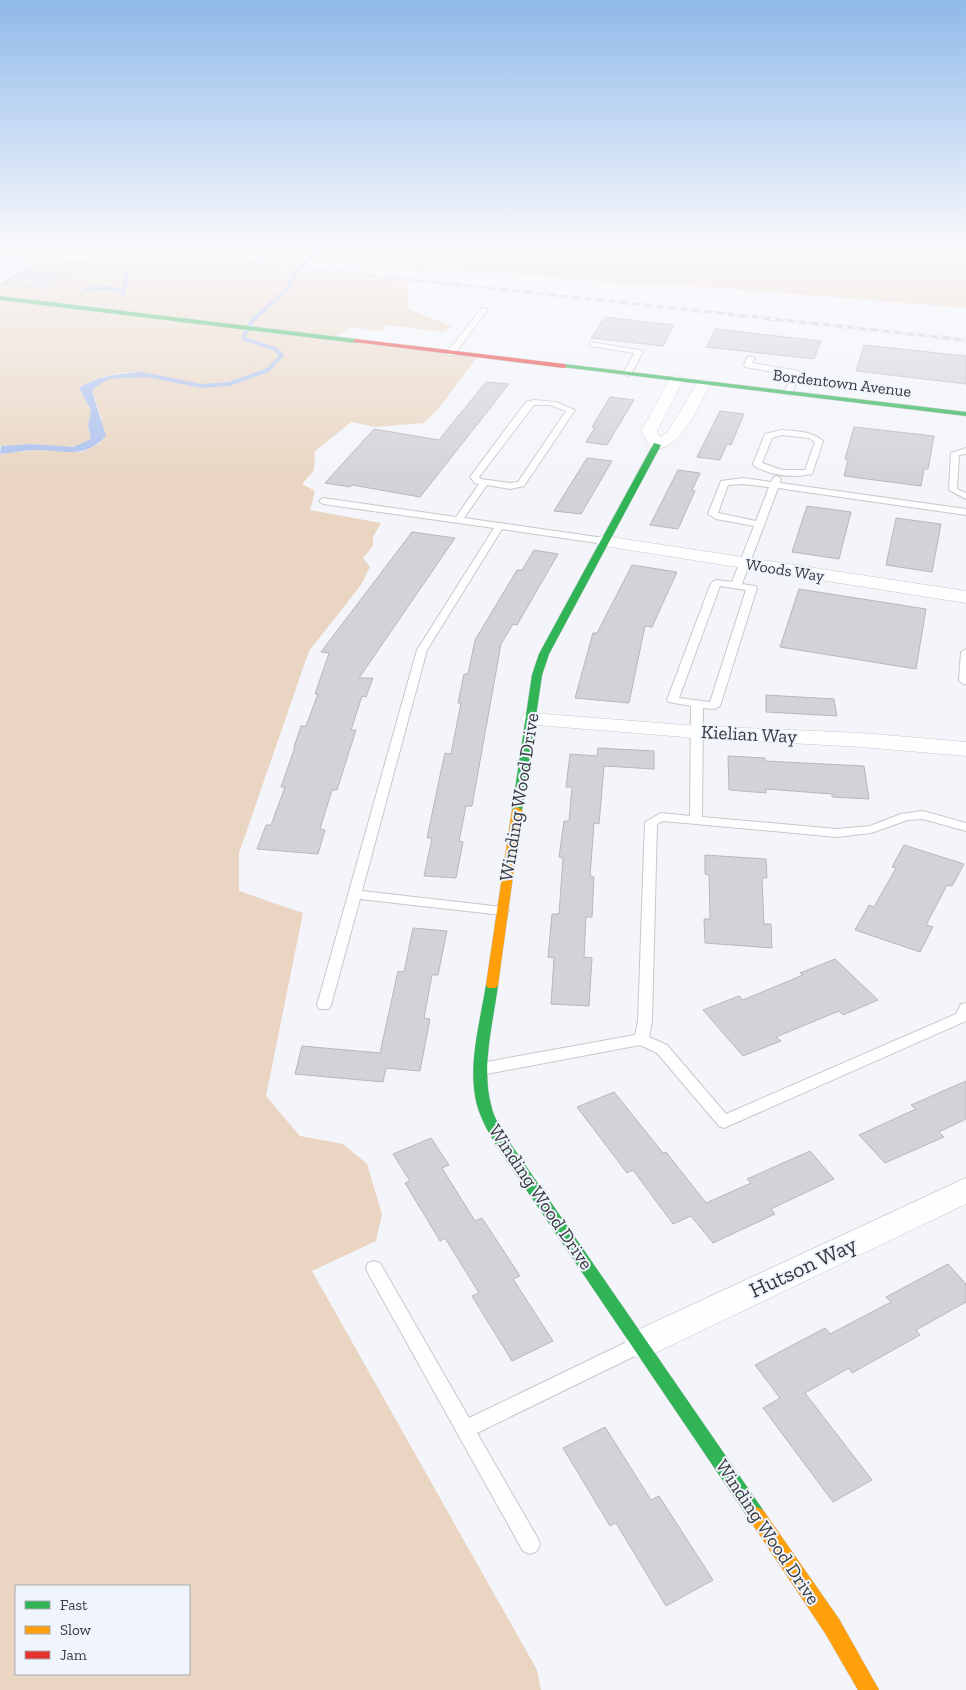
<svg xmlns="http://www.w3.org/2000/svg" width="966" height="1690" font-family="'Zilla Slab',serif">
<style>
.green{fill:#e9d5c1;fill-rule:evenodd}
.water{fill:#abc0eb}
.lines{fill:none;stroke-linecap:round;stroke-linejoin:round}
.stream{stroke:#abc0eb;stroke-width:4}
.building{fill:#d2d3d7;stroke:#b6b8bb}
.lane-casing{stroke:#c6c8cb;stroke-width:2}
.street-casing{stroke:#c6c8cb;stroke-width:1}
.fast-casing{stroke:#c6c8cb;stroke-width:1}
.slow-casing{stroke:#c6c8cb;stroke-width:1}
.jam-casing{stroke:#c6c8cb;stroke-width:1}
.lane{fill:#fdfefe;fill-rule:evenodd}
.street{fill:#fdfefe;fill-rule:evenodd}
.fast{fill:#30b455;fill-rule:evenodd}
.slow{fill:#ff9f0a;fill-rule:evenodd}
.jam{fill:#e5322d;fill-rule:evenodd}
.rail-casing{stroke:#c7c7c9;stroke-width:3}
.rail{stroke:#f0f4fd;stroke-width:2;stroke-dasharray:6;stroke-linecap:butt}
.labels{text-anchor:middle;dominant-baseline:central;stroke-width:4;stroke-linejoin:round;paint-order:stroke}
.far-street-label{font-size:16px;fill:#383a3d;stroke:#f0f4fd}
.street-label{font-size:19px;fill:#383a3d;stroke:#f0f4fd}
.near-street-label{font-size:22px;fill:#383a3d;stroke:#f0f4fd}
</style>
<rect width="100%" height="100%" fill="#f3f5fa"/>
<g class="green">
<path d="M0 245H69L408 282V309L451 326 444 332 386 325 381 331 351 327 334 338 478 356 439 408 424 423 376 427 351 422 315 451 314 470 302 484 315 491 310 510 381 523 373 537V546L363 558 370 567 361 585 309 651 239 853V891L303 913 266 1096 300 1136 343 1144 367 1164 382 1214 376 1241 312 1271 537 1670 541 1690H0V454L35 450 82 452 100 443 102 420 92 391C112 369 129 383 151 374 127 369 99 375 79 388L91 410 88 426 91 439C74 452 52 445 32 444 22 444 11 445 0 446V284L46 289 88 263 19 255H0ZM16 1586H189V1674H16Z"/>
<path d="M171 245H966V308L730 289C691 284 653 286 615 283 549 278 482 267 416 271Z"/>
</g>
<path class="water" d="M139 372 151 374 150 376C128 381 110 371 92 391L106 436C83 460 65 450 36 450 24 450 12 453 0 454L1 446 30 444 73 447 91 439 88 426 91 410 79 388C97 376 117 374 139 372Z"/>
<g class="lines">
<g class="stream">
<path d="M123 271 127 276 123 294"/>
<path d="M86 289 111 288 123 292"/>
<path d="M142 374 201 386 229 384 268 370 282 355 275 349 245 339 244 336 252 321 289 287 293 276 321 245"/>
</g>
</g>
<g class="building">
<path d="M44 258 88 263 46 289 1 284Z"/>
<path d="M605 317 674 325 663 346 591 338Z"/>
<path d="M716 329 821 341 814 359 706 347Z"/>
<path d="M864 345 966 356V384L856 371Z"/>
<path d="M486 382 509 384 420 497 352 485 350 487 325 483 374 429 439 440Z"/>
<path d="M610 397 634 400 607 445 586 442 595 427H592Z"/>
<path d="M720 411 744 414 731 445 727 444 720 460 697 457Z"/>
<path d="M854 427 934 436 928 469H924L921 486 844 476 848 460 845 459Z"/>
<path d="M587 458 612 461 581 514 554 511Z"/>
<path d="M678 470 700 473 692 490 695 491 678 529 650 525Z"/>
<path d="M807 506 851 512 839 559 792 552Z"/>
<path d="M896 518 941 524 932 572 886 565Z"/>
<path d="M412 532 455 538 359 678H373L366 697 362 696 351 730H356L337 790H332L320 829 325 830 318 854 257 849 266 825H271L285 787H281L295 747H294L301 726H306L318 694H315L329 653 321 652Z"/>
<path d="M534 550 558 554 517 625 513 624 501 644 472 806H466L459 841 463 842 456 878 424 876 432 838H427L441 771 445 753 451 754 461 703H458L464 674H468L475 640 517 570H522Z"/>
<path d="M632 565 677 572 652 627 645 626 629 703 575 698 593 633H597Z"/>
<path d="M799 589 926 609 916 669 780 647Z"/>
<path d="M766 695 834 699 837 716 766 712Z"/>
<path d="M598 748 654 751V769L604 766 599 824 594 823 590 876 594 877 592 917H586L584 957 592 958 589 1006 551 1004 554 958 548 957 552 914H559L563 858 559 857 564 821H569L572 787H566L570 754 597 756Z"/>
<path d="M728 756 765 758V761L864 766 869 799 832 797V794L766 789V793L729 790Z"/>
<path d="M904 845 964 864 952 886 947 885 926 925 933 927 920 952 855 930 869 905 874 907 896 868 892 867Z"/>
<path d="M705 855 766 859 767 878H762L764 924H771L772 948 705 943 704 919H710L709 875 705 874Z"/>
<path d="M413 928 447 931 438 975H432L424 1018 430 1019 420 1071 386 1068 383 1082 295 1074 302 1046 380 1053 398 971 404 972Z"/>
<path d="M835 959 878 1000 843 1015 839 1011 776 1037 781 1041 743 1056 703 1010 739 996 743 1000 803 975 800 973Z"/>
<path d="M966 1081V1119L939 1132 944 1137 885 1163 859 1135 916 1109 911 1105Z"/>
<path d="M614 1092 663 1153 666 1152 706 1203 751 1183 747 1179 810 1151 834 1179 771 1209 775 1214 713 1243 691 1216 673 1224 633 1170 627 1173 577 1107Z"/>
<path d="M431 1138 449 1165 442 1168 475 1221 482 1218 520 1276 513 1279 553 1341 512 1361 472 1296 479 1293 445 1238 440 1241 405 1183 410 1181 393 1154Z"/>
<path d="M948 1264 966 1284V1302L916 1330 920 1335 852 1373 849 1368 805 1393 872 1480 833 1502 763 1408 780 1398 755 1365 825 1328 830 1334 891 1302 886 1297Z"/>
<path d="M605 1427 651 1500 659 1496 713 1580 666 1606 616 1523 610 1526 563 1448Z"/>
</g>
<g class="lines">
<g class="lane-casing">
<g id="lane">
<path d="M482 308 488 309 454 355H448V351Z"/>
<path d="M590 342 639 350 643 352 631 374 627 376 623 374 634 353 590 346Z"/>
<path d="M748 356 755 358 752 363 799 371 800 373 791 395 784 393 792 375 745 367 744 365Z"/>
<path d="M534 400 556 402 575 410 524 486 510 489 487 485 464 518 604 538 609 541 604 544 502 529 427 650 362 891 502 907 507 908 509 911 507 914 502 915 360 899 331 1005 329 1009H319L317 1005 417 650 494 528 323 504 319 501 323 498 456 517 479 484 475 483 470 477 526 402ZM534 405H550L566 411 518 482 510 483 481 479 479 477Z"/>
<path d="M781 430C795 431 812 431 823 441L812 474C792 478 772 476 754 466L753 464 765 434ZM781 435 809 438 815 442 805 470H782L762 463 772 438Z"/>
<path d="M966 448V454L959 455 957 489 966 493V499L949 490 951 453Z"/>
<path d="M777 476 781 479 780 483 966 509V515L778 488 742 584 755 586 757 588 720 706 714 709 703 708 702 817 837 829 870 826 901 814 923 811 966 823V831L923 819 908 820 871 833 837 837 663 821 657 824 652 1021 649 1037 667 1045 726 1114 956 1014 961 1004 966 1003V1021L724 1128 719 1126 657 1053 640 1045 481 1075 476 1073 474 1069 476 1065 481 1063 635 1035 638 1021 645 822 661 813 690 816 691 706 669 702 667 700 711 583 716 580 732 582 754 526 716 519 708 514 721 481 743 478 771 482 774 477ZM743 484 769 487 756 521 718 513 728 485ZM720 586 746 590 710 702 679 698Z"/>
<path d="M966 649V684H964L959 681 961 652Z"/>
<path d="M374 1261 380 1263 469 1418 633 1339 639 1337 645 1339 648 1345 645 1351 477 1433 537 1537 540 1544 537 1551 530 1554 523 1551 368 1273 366 1268 368 1263Z"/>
</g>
</g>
<g class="street-casing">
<g id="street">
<path d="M676 376 681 377 683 380 657 431 660 437 667 433 699 380H709L711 383C700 403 679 455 651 448L641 431 669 380 671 377Z"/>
<path d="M604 536 966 591V603L598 545 595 541 598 537Z"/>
<path d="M532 713 697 726 862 733 966 742V756L862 747 697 738 524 724 521 719 524 714Z"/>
<path d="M966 1178V1204L653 1354 641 1359 629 1354 624 1344 629 1334Z"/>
</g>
</g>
<g class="fast-casing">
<g id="fast">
<path d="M0 296 356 339 359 341 356 343 0 300Z"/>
<path d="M564 364 966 412V416L562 367V365Z"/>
<path d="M654 443 661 445 549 654 542 675 522 810 517 813 513 812 512 810 532 675 539 654Z"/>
<path d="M492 981 496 982 498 985C493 1023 481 1067 491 1105 494 1119 502 1131 510 1143L763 1510 766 1516 763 1522 757 1525 751 1522 500 1151C491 1137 482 1122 477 1105 467 1067 480 1023 486 985L488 982Z"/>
</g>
</g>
<g class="slow-casing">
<g id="slow">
<path d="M517 807 522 810 498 985 496 988H488L486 985 512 810Z"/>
<path d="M757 1507 763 1510 839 1619 879 1690H858L825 1633 751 1522 748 1516 751 1510Z"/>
</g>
</g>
<g class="jam-casing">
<path id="jam" d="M356 339 564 364 567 366 564 368 354 342 353 341Z"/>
</g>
<use href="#lane" class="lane"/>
<use href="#street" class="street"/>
<use href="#fast" class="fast"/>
<use href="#slow" class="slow"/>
<use href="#jam" class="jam"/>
<g class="rail-casing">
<path id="rail" d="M90 245 966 340"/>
</g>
<use href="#rail" class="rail"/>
</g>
<linearGradient id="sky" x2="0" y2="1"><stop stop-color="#8fb9e9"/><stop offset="0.51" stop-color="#fafafd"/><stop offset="1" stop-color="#fafafd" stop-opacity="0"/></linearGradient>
<rect width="966" height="482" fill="url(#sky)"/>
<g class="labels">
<g class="far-street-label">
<text transform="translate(842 383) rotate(7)">Bordentown Avenue</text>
<text transform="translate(785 570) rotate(9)">Woods Way</text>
</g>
<g class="street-label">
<text transform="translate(749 734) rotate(3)">Kielian Way</text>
<text transform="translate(519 797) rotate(-81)">Winding Wood Drive</text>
<text transform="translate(541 1197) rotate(56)">Winding Wood Drive</text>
<text transform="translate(768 1532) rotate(56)">Winding Wood Drive</text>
</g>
<g class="near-street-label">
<text transform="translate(803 1267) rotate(-25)">Hutson Way</text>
</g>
</g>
<rect x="15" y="1585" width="175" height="90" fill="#f0f4fd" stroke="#a6aab0"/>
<rect x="25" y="1601" width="25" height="8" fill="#30b455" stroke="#a6aab0"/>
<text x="60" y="1610" font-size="15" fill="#383a3d">Fast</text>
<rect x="25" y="1626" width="25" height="8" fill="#ff9f0a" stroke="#a6aab0"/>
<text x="60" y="1635" font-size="15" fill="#383a3d">Slow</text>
<rect x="25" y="1651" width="25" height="8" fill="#e5322d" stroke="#a6aab0"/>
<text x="60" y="1660" font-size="15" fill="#383a3d">Jam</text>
</svg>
